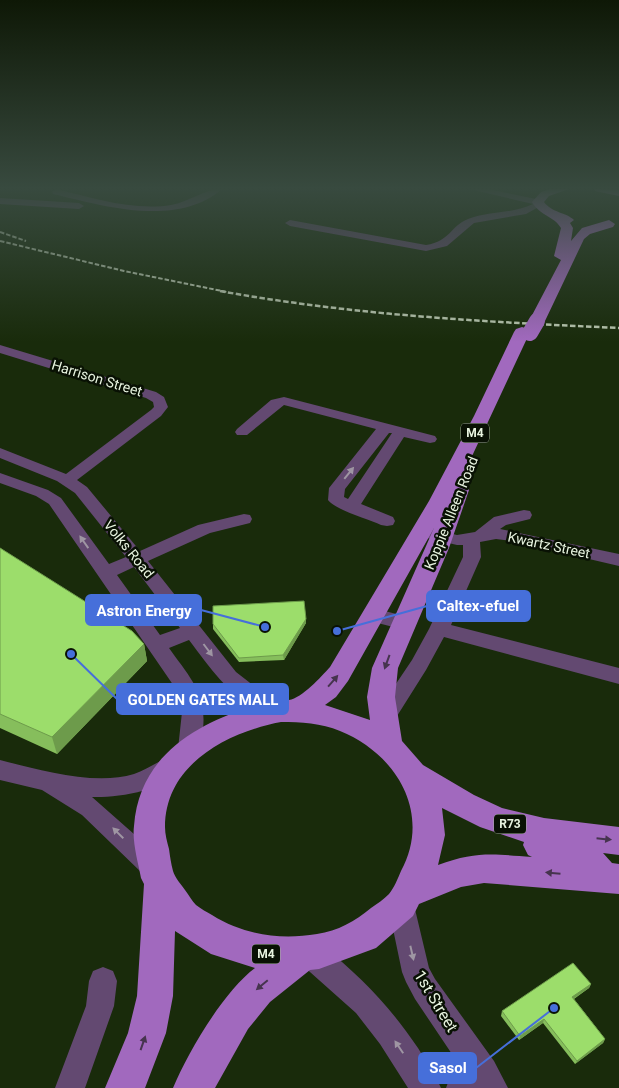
<svg xmlns="http://www.w3.org/2000/svg" width="619" height="1088" font-family="Roboto,sans-serif">
<style>
.lines{fill:none;stroke-linecap:round;stroke-linejoin:round}
.minor{fill:#634971;fill-rule:evenodd}
.major{fill:#a169be;fill-rule:evenodd}
.rail-far1{stroke:#b9c6af;stroke-width:2;stroke-dasharray:4.5 2;stroke-linecap:butt}
.rail{stroke:#b9c6af;stroke-width:2.5;stroke-dasharray:5.5 2.5;stroke-linecap:butt}
.major-bridge{stroke:#a169be;stroke-width:16}
.wall{fill:#86be5c}
.shaded-wall{fill:#6d9b4b}
.building{fill:#9cdd6b;stroke:#6d9b4b}
.oneway{fill:#9f96a3}
.oneway2{fill:#46344e}
.labels{text-anchor:middle;dominant-baseline:central;stroke-width:5;stroke-linejoin:round;paint-order:stroke}
.shield{fill:#091104;stroke:#a5b09e;stroke-width:1}
.shield-label{font-size:12px;font-weight:bold;fill:#e8f4e0}
.street-label{font-size:14px;fill:#e8f4e0;stroke:#091104}
.near-street-label{font-size:16px;fill:#e8f4e0;stroke:#091104}
.leader{fill:none;stroke:#466fda;stroke-width:2}
.callout-dot{fill:#466fda;stroke:#091104;stroke-width:2}
.callout{fill:#466fda;stroke:#466fda;stroke-width:2}
.callout-label{font-size:15px;text-anchor:middle;font-weight:bold;fill:#fff}
</style>
<rect width="100%" height="100%" fill="#192b0b"/>
<g class="lines">
<g class="minor">
<path d="M56 189C93 198 133 211 171 205 189 202 204 189 222 189 177 228 104 206 53 194L52 192Z"/>
<path d="M469 189H488L541 200 544 204 526 214 474 223 447 246 426 251 290 226 285 223 290 220 426 245C451 241 450 226 468 219 489 211 512 214 533 204Z"/>
<path d="M0 198 79 203 84 206 79 209 0 204Z"/>
<path d="M0 345 156 392 164 397 168 407 161 416 77 480 87 487 140 551 198 525 244 514 250 515 252 519 250 523 210 533 148 561 236 672 263 693 289 705 292 711 289 717 281 719C235 704 216 676 189 640L169 648C188 675 207 693 203 729 202 738 201 747 197 755L189 758 181 755 178 749 182 712 178 692 49 504 36 496 0 483V473L48 490 61 498 109 564 126 557 75 493 57 481 0 458V448L66 474 151 410 154 407 153 402 146 398 0 353ZM134 567 180 628 160 635 117 575Z"/>
<path d="M284 397 435 436 437 439 435 442 430 443 404 437 361 504 393 517 395 521 393 525 387 526 381 525C369 519 335 510 328 500L329 488 376 429 284 405 247 435H237L235 432 237 429 271 400ZM389 433H392L348 499 344 497 345 489Z"/>
<path d="M524 510 530 511 532 515 530 519 506 525 500 529 619 554V566L512 541 496 539 480 542 481 557 451 625 619 668V684L444 637 426 670 392 724 384 727 376 724 373 718 412 660 429 629 463 557V545H457L423 537 420 533 423 529 429 528 457 535 475 532 494 517Z"/>
<path d="M373 608 412 618 415 623 412 628 405 630 366 620 363 615 366 610Z"/>
<path d="M169 757 177 760 180 767C168 791 116 798 92 797L160 857 164 865 160 873 151 877 142 873 82 815 42 790 0 780V760C39 770 95 786 134 774 146 770 157 762 169 757Z"/>
<path d="M401 892 410 896 414 905 429 968 435 979 494 1061 508 1088H446L450 1077 462 1069 415 999 406 982 402 972 388 905 392 896Z"/>
<path d="M311 940 321 944C362 978 388 1004 418 1048 426 1061 435 1074 441 1088H408L380 1044 356 1013 301 964 297 954 301 944Z"/>
<path d="M103 967 113 971 117 981 114 1006 85 1088H55L86 1006 89 981 93 971Z"/>
</g>
<g class="major">
<path d="M550 189H569L549 196 544 202C552 213 566 212 574 220L570 223 573 228 571 241 582 228 609 220 615 224 613 227 590 234 584 239 545 321 542 324H532L529 321 561 260 554 256 561 228C554 216 540 216 532 202L541 192Z"/>
<path d="M594 189 619 190V196L595 191Z"/>
<path d="M522 327 528 329 530 332 459 484 466 486 469 490 449 548 398 668 395 697 402 741 423 765 474 795 502 808 544 818 619 827V855L603 853 612 863 619 864V894L484 883 461 887 419 904 413 916 376 948 319 969 310 970 270 1002 248 1029 215 1088H173C188 1052 224 991 255 968L211 954 175 931 173 996 166 1033 145 1088H105L128 1033 137 996 144 884 141 878C138 862 132 842 134 826 139 758 193 725 251 707 264 703 277 703 289 700 302 698 321 677 330 667L429 501 474 416 514 332 516 329ZM434 528 372 668 367 697 370 720 325 705 336 697 348 681ZM281 722C301 722 321 723 340 731 397 754 432 814 401 871 398 878 394 888 389 894 384 899 377 904 371 908 355 921 338 931 317 934 280 940 244 935 212 915 207 912 201 909 196 905 192 901 189 895 185 890 181 884 175 878 173 871 171 864 170 856 169 849 167 842 165 834 165 827 165 764 228 732 281 722ZM442 808 480 827 524 842 523 845 528 855 532 857C493 854 476 851 438 865L445 835Z"/>
</g>
<g class="rail-far1">
<path d="M0 232 26 241"/>
<path d="M0 241 124 271 227 292"/>
</g>
<path class="rail" d="M220 291C352 315 485 322 619 328"/>
<path class="major-bridge" d="M530 333 537 321"/>
</g>
<g class="wall">
<path d="M0 548 144 644 147 661 57 754 0 728Z"/>
<path d="M306 619V623L284 660 239 662 213 629V624Z"/>
<path d="M591 984 589 988 574 999 605 1039 603 1043 575 1064 543 1023 519 1040 501 1016 502 1011Z"/>
</g>
<g class="shaded-wall">
<path d="M306 619V623L284 660 283 655Z"/>
<path d="M144 644 147 661 57 754 52 737Z"/>
<path d="M591 984 589 988 570 1001 572 997Z"/>
<path d="M544 1019 543 1023 519 1040 520 1036Z"/>
<path d="M605 1039 603 1043 575 1064 577 1061Z"/>
</g>
<g class="building">
<path d="M0 548 132 631 144 644 52 737 0 714Z"/>
<path d="M304 601 306 619 283 655 239 658 213 624V606Z"/>
<path d="M573 963 591 984 572 997 605 1039 577 1061 544 1019 520 1036 502 1011Z"/>
</g>
<defs><path id="oneway-solid" d="M-6-.8H1V-3.2L6.5 0L1 3.2V.8H-6Z" transform="scale(1.25)"/></defs>
<g class="oneway">
<use href="#oneway-solid" transform="translate(349 473) rotate(-51)"/>
<use href="#oneway-solid" transform="translate(84 542) rotate(-125)"/>
<use href="#oneway-solid" transform="translate(208 650) rotate(53)"/>
<use href="#oneway-solid" transform="translate(118 833) rotate(-135)"/>
<use href="#oneway-solid" transform="translate(412 953) rotate(77)"/>
<use href="#oneway-solid" transform="translate(399 1047) rotate(-124)"/>
</g>
<g class="oneway2">
<use href="#oneway-solid" transform="translate(387 662) rotate(110)"/>
<use href="#oneway-solid" transform="translate(333 681) rotate(-49)"/>
<use href="#oneway-solid" transform="translate(604 839) rotate(6)"/>
<use href="#oneway-solid" transform="translate(553 873) rotate(-175)"/>
<use href="#oneway-solid" transform="translate(262 985) rotate(140)"/>
<use href="#oneway-solid" transform="translate(143 1043) rotate(-71)"/>
</g>
<linearGradient id="sky" x2="0" y2="1"><stop stop-color="#0e1806"/><stop offset="0.55" stop-color="#384a3f"/><stop offset="1" stop-color="#384a3f" stop-opacity="0"/></linearGradient>
<rect width="619" height="342" fill="url(#sky)"/>
<g class="labels">
<g class="shield">
<rect x="461" y="423.5" width="28" height="19" rx="4"/>
<rect x="494" y="814.5" width="32" height="19" rx="4"/>
<rect x="252" y="944.5" width="28" height="19" rx="4"/>
</g>
<g class="shield-label">
<text x="475" y="433">M4</text>
<text x="510" y="824">R73</text>
<text x="266" y="954">M4</text>
</g>
<g class="street-label">
<text transform="translate(97 378) rotate(17)">Harrison Street</text>
<text transform="translate(451 513) rotate(-68)">Koppie Alleen Road</text>
<text transform="translate(549 545) rotate(12)">Kwartz Street</text>
<text transform="translate(129 549) rotate(51)">Volks Road</text>
</g>
<g class="near-street-label">
<text transform="translate(436 1001) rotate(59)">1st Street</text>
</g>
</g>
<path class="leader" d="M337 631L427 606M265 627L201 610M71 654L117 699M554 1008L476 1068"/>
<g class="callout-dot">
<circle cx="337" cy="631" r="5"/>
<circle cx="265" cy="627" r="5"/>
<circle cx="71" cy="654" r="5"/>
<circle cx="554" cy="1008" r="5"/>
</g>
<g class="callout">
<rect x="427" y="591" width="103" height="30" rx="5"/>
<rect x="86" y="595" width="115" height="30" rx="5"/>
<rect x="117" y="684" width="171" height="30" rx="5"/>
<rect x="419" y="1053" width="57" height="30" rx="5"/>
</g>
<g class="callout-label">
<text x="478" y="611">Caltex-efuel</text>
<text x="144" y="616">Astron Energy</text>
<text x="203" y="705">GOLDEN GATES MALL</text>
<text x="448" y="1073">Sasol</text>
</g>
</svg>
